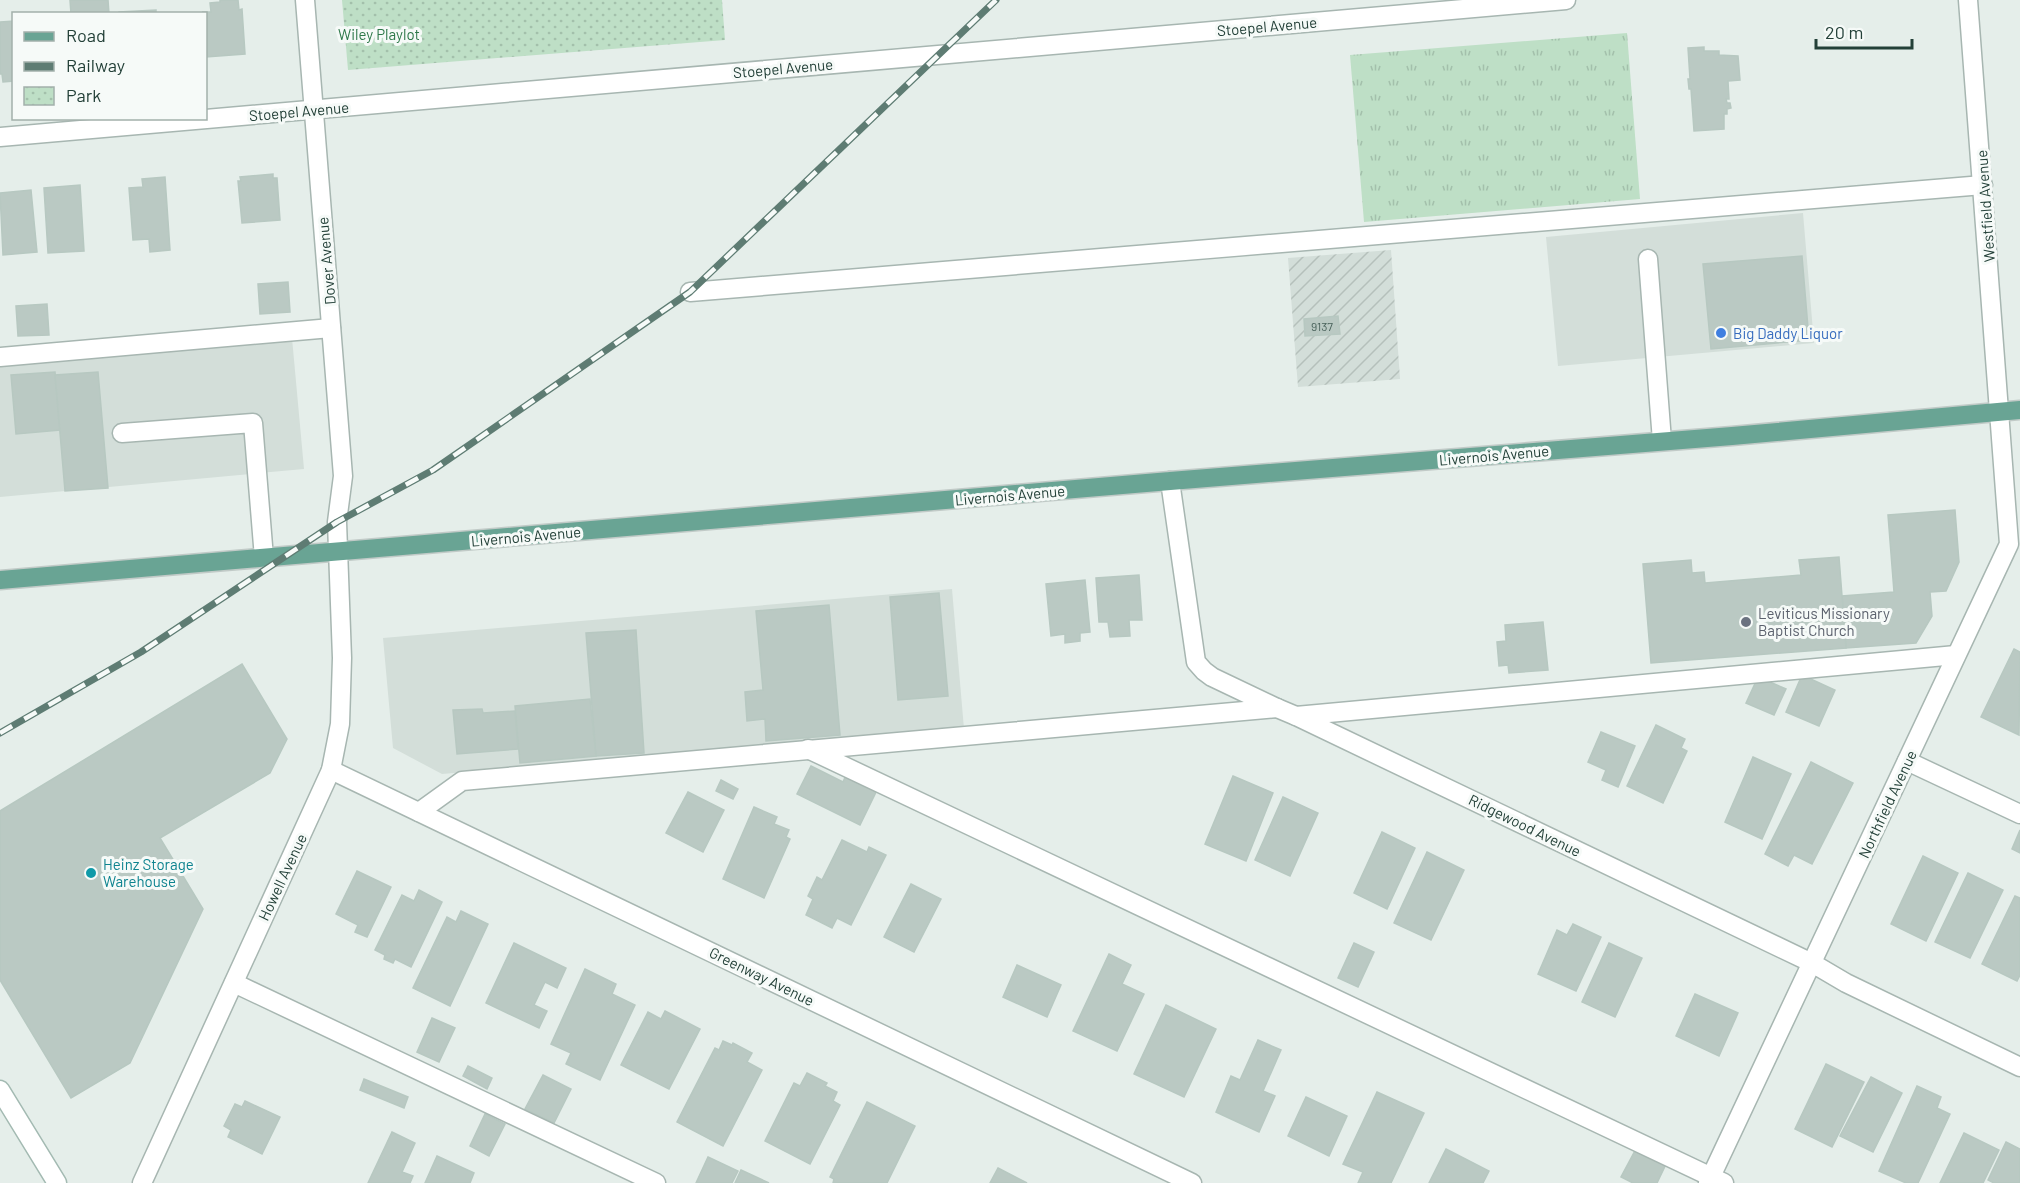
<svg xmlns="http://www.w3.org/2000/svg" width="2020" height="1183" font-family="Barlow,sans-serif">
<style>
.built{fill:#d3ded9}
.industrial{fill:url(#industrial-furrows)}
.grass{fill:url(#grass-tufts)}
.park{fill:url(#park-dots)}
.building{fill:#bac9c3;stroke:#b7c8c1;stroke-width:1.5}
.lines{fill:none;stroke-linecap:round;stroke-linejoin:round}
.lane-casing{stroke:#a7b6b1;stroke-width:21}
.street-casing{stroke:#a7b6b1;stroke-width:21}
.secondary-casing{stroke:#a3bab2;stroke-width:21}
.primary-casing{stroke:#c1cac7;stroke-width:21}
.lane{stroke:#fff;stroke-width:18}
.street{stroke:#fff;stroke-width:18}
.secondary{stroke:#fff;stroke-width:18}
.primary{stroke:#69a494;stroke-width:18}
.rail-casing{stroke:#5e7c73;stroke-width:7}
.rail{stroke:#f6faf8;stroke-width:4.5;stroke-dasharray:14;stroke-linecap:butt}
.shop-dot{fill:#3f7fe0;stroke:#f6faf8;stroke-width:2}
.worship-dot{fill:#6b7280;stroke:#f6faf8;stroke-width:2}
.culture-dot{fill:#0f9aa8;stroke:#f6faf8;stroke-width:2}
.labels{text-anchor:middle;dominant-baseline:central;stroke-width:6;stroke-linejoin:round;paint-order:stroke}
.number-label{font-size:12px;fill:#49625b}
.street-label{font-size:15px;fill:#234038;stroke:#f6faf8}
.park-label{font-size:15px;fill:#2d7849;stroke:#f6faf8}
.shop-label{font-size:15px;fill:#366cbe;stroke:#f6faf8;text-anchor:start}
.worship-label{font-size:15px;fill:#5b616d;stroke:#f6faf8;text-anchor:start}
.culture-label{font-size:15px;fill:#0d838f;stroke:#f6faf8;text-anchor:start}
</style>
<defs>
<pattern id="industrial-furrows" width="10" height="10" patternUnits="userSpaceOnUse" patternTransform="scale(1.5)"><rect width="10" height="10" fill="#d3ded9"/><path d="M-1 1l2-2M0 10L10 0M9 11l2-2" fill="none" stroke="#b5c0bb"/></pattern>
<pattern id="grass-tufts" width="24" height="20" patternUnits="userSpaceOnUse" patternTransform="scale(1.5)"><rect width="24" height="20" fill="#bedfc6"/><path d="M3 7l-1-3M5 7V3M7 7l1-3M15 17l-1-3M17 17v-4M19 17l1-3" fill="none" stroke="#a3c0ab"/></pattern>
<pattern id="park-dots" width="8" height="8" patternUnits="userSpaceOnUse" patternTransform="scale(1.5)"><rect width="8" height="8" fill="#bedfc6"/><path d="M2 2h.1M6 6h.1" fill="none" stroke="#a3c0ab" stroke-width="1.8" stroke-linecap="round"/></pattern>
</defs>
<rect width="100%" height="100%" fill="#e5eeea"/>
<g class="built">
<path d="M1803 213 1814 343 1558 366 1546 237Z"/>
<path d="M292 338 304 469 0 497V365Z"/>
<path d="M952 589 964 729 442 774 393 748 383 638Z"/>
</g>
<path class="industrial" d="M1391 250 1400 379 1298 387 1288 258Z"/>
<path class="grass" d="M1627 33 1640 199 1364 222 1350 55Z"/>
<path class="park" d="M342 0H722L725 40 348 70Z"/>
<g class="building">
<path d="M70 0H108L109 14H71Z"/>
<path d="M220 0H238L239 10 242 9 245 54 206 57V14L202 12H211L210 3 220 2Z"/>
<path d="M156 10V14H119V12Z"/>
<path d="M14 21V81L3 82 2 74H0V22Z"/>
<path d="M1704 47V51H1719V55L1738 56 1740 80 1728 81 1729 99H1726L1727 103H1730L1731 108 1727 109V114H1724V129L1694 131 1691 89H1689L1688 79H1690L1688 48Z"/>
<path d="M273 174V178H277L280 220 242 223 238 181H241L240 177Z"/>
<path d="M165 177 170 250 150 252 149 239 133 240 129 188 143 187 142 179Z"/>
<path d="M80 185 84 251 48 253 44 188Z"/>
<path d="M31 190 37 252 3 255 0 193Z"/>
<path d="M1802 256 1809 340 1711 349 1703 264Z"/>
<path d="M288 282 290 312 260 314 258 284Z"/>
<path d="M47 304 49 335 18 336 16 306Z"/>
<path d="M1338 316 1340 334 1305 336 1304 319Z"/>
<path d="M55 372 60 430 16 434 11 375Z"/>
<path d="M98 372 108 488 65 491 55 375Z"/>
<path d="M1955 510 1959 562 1946 591 1930 592 1932 616 1916 643 1846 648 1842 596 1894 592 1888 515Z"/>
<path d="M1839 557 1846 648 1651 663 1643 564 1691 560 1692 573 1704 572 1705 583 1801 575 1799 560Z"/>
<path d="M1139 575 1142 620H1129L1130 636 1110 637 1108 622H1099L1096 578Z"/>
<path d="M1085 580 1090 632 1080 633V641L1065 643V634L1051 636 1046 584Z"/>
<path d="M939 593 948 696 898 700 890 597Z"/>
<path d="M829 605 840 735 766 741 765 719 747 721 745 692 763 690 756 611Z"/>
<path d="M1543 622 1548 670 1509 673 1508 665 1499 666 1497 642 1506 641 1505 625Z"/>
<path d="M636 630 644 753 596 756 586 633Z"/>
<path d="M2014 649 2020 652 2019 735 1981 717Z"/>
<path d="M242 664 287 739 270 773 160 838 203 909 130 1063 71 1098 0 980V811Z"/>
<path d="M1802 675 1835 690 1819 726 1786 712Z"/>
<path d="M1758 677 1786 689 1774 715 1746 703Z"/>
<path d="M590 699 596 756 520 763 515 706Z"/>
<path d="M482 709 483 713 515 711 518 749 457 754 453 710Z"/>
<path d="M1656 725 1685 739 1681 748 1687 751 1663 803 1627 786Z"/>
<path d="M1601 732 1635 746 1618 787 1602 780 1606 770 1588 762Z"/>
<path d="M1753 757 1791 774 1762 839 1725 822Z"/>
<path d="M1811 762 1853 783 1812 864 1794 855 1788 866 1765 854Z"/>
<path d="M811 766 843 782 846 775 877 790 860 825 797 794Z"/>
<path d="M1233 776 1273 793 1246 861 1205 844Z"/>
<path d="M721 780 738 789 733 799 716 791Z"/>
<path d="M688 792 724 810 703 852 666 833Z"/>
<path d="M1283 797 1318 813 1290 876 1255 860Z"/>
<path d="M754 807 777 817 774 824 789 830 786 837 790 839 764 898 723 879Z"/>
<path d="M2020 830V853L2012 849Z"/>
<path d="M1382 832 1415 848 1387 909 1354 893Z"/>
<path d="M842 840 867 852 869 847 886 855 851 925 837 918 832 928 806 915 813 899 808 896 817 877 822 880Z"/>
<path d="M1427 852 1464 870 1431 940 1394 923Z"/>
<path d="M1923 856 1958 873 1926 941 1891 924Z"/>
<path d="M357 871 391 887 367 937 355 932 358 925 336 914Z"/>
<path d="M1968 873 2003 890 1970 958 1935 942Z"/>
<path d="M911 884 941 899 914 952 884 937Z"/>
<path d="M419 890 442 902 411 967 395 959 393 963 384 959 385 955 375 950 402 895 414 901Z"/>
<path d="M2015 896 2020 898V975L2017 981 1982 964Z"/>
<path d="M461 911 488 924 450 1006 413 988 447 917 456 922Z"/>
<path d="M1573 924 1601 937 1576 991 1538 974 1557 930 1567 935Z"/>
<path d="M514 943 566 968 557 988 545 982 534 1005 547 1011 539 1028 486 1003Z"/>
<path d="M1354 943 1374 952 1358 987 1338 978Z"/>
<path d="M1609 943 1642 958 1615 1017 1582 1002Z"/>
<path d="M1109 954 1131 965 1122 984 1144 994 1117 1051 1073 1031Z"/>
<path d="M1017 965 1061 985 1047 1017 1003 997Z"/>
<path d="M585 969 616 984 612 994 635 1005 600 1080 566 1064 571 1053 551 1044Z"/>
<path d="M1695 994 1738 1013 1719 1056 1676 1036Z"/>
<path d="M1166 1005 1216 1029 1184 1097 1134 1074Z"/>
<path d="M665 1011 700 1029 669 1089 621 1065 648 1012 661 1019Z"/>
<path d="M432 1018 455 1028 439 1062 417 1052Z"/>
<path d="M1258 1040 1281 1050 1263 1091 1275 1096 1259 1132 1216 1112 1231 1076 1240 1080Z"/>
<path d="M723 1041 732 1045 733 1043 752 1053 747 1062 762 1070 723 1146 677 1122 715 1048 719 1050Z"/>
<path d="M1826 1064 1864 1082 1832 1147 1795 1129Z"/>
<path d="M468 1066 492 1078 487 1089 463 1076Z"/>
<path d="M807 1073 827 1083 825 1086 837 1092 833 1101 840 1105 810 1164 765 1141 794 1083 800 1086Z"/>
<path d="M543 1075 571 1089 554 1123 525 1109Z"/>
<path d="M1871 1077 1902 1093 1873 1152 1840 1136Z"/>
<path d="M364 1079 408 1097 404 1108 360 1090Z"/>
<path d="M1917 1086 1941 1097 1937 1108 1950 1114 1918 1183H1906L1879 1171Z"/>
<path d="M1377 1092 1424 1113 1391 1183H1358L1363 1172 1343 1164Z"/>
<path d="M1306 1097 1347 1116 1329 1156 1288 1136Z"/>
<path d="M245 1101 280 1117 262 1154 228 1137 231 1130 224 1126 235 1104 242 1107Z"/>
<path d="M867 1102 915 1126 887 1183H833L834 1179 830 1177Z"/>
<path d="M485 1114 505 1124 489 1156 470 1146Z"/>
<path d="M392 1132 415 1143 402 1172 413 1176 410 1183H368Z"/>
<path d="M1964 1133 1999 1150 1983 1183H1940Z"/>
<path d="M2006 1142 2020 1149V1183H1994L1988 1180Z"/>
<path d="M1637 1147 1667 1162 1657 1183H1633L1621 1177Z"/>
<path d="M1446 1149 1489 1171 1483 1183H1429Z"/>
<path d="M437 1156 474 1173 470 1183H425Z"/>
<path d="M708 1157 738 1171 732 1183H696Z"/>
<path d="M998 1168 1027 1183H990Z"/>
<path d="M741 1170 769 1183H735Z"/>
</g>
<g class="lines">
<g class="lane-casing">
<g id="lane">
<path d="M1648 259 1662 441"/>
<path d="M690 292 1983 185"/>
<path d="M0 357 331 328"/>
<path d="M122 433 253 423 264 558"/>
<path d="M1296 716 1956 655"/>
<path d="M808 749 1724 1183"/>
<path d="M1907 761 2020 814"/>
<path d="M419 812 462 781 1277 708"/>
<path d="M234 983 656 1183"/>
</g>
</g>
<g class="street-casing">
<g id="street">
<path d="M0 137 1566 0"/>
<path d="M1170 481 1196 662 1204 671 1212 677 1277 708 1296 716 1812 963 1846 983 2020 1067"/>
<path d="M331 770 1192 1183"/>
<path d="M142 1183 331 770 340 724 342 658 337 522 343 476 305 0"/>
<path d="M1708 1183 2009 544 1968 0"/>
</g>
</g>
<g class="secondary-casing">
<path id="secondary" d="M0 1090 57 1183"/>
</g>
<g class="primary-casing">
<path id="primary" d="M0 580 1170 481 1732 436 2020 410"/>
</g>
<use href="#lane" class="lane"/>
<use href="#street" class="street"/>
<use href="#secondary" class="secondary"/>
<use href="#primary" class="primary"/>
<g class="rail-casing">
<path id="rail" d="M0 733 141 652 337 522 433 470 690 292 996 0"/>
</g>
<use href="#rail" class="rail"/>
</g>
<circle class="shop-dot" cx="1721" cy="333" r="6"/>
<circle class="worship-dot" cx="1746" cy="622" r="6"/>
<circle class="culture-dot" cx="91" cy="873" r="6"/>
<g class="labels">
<g class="number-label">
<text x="1322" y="326">9137</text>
</g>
<g class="street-label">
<text transform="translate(1267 26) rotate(-5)">Stoepel Avenue</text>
<text transform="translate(783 68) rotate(-5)">Stoepel Avenue</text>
<text transform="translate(299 111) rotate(-5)">Stoepel Avenue</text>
<text transform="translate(1985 206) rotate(-94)">Westfield Avenue</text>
<text transform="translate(326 261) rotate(-95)">Dover Avenue</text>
<text transform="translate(1494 455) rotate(-5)">Livernois Avenue</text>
<text transform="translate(1010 495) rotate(-5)">Livernois Avenue</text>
<text transform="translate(526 536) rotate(-5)">Livernois Avenue</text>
<text transform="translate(1887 804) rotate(-65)">Northfield Avenue</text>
<text transform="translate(1525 825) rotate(26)">Ridgewood Avenue</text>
<text transform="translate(282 877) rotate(-65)">Howell Avenue</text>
<text transform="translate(762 976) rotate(26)">Greenway Avenue</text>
</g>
<g class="park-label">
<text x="379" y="34">Wiley Playlot</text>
</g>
<g class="shop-label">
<text x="1733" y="333">Big Daddy Liquor</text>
</g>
<g class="worship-label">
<text x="1758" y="613">Leviticus Missionary<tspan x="1758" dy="17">Baptist Church</tspan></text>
</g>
<g class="culture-label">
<text x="103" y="864">Heinz Storage<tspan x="103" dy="17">Warehouse</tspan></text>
</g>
</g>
<rect x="12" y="12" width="195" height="108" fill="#f6faf8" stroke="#a2b0ab" stroke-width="1.5"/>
<rect x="24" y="32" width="30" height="9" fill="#69a494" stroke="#a2b0ab" stroke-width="1.5"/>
<text x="66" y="42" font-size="18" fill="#234038">Road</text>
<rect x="24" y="62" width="30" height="9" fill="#5e7c73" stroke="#a2b0ab" stroke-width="1.5"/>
<text x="66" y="72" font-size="18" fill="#234038">Railway</text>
<rect x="24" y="87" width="30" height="18" fill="url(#park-dots)" stroke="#a2b0ab" stroke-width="1.5"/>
<text x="66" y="102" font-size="18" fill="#234038">Park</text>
<path d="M1816 39v9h96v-9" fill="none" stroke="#234038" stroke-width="3"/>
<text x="1825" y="39" font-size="18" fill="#234038" stroke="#f6faf8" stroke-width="4.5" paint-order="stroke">20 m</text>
</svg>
